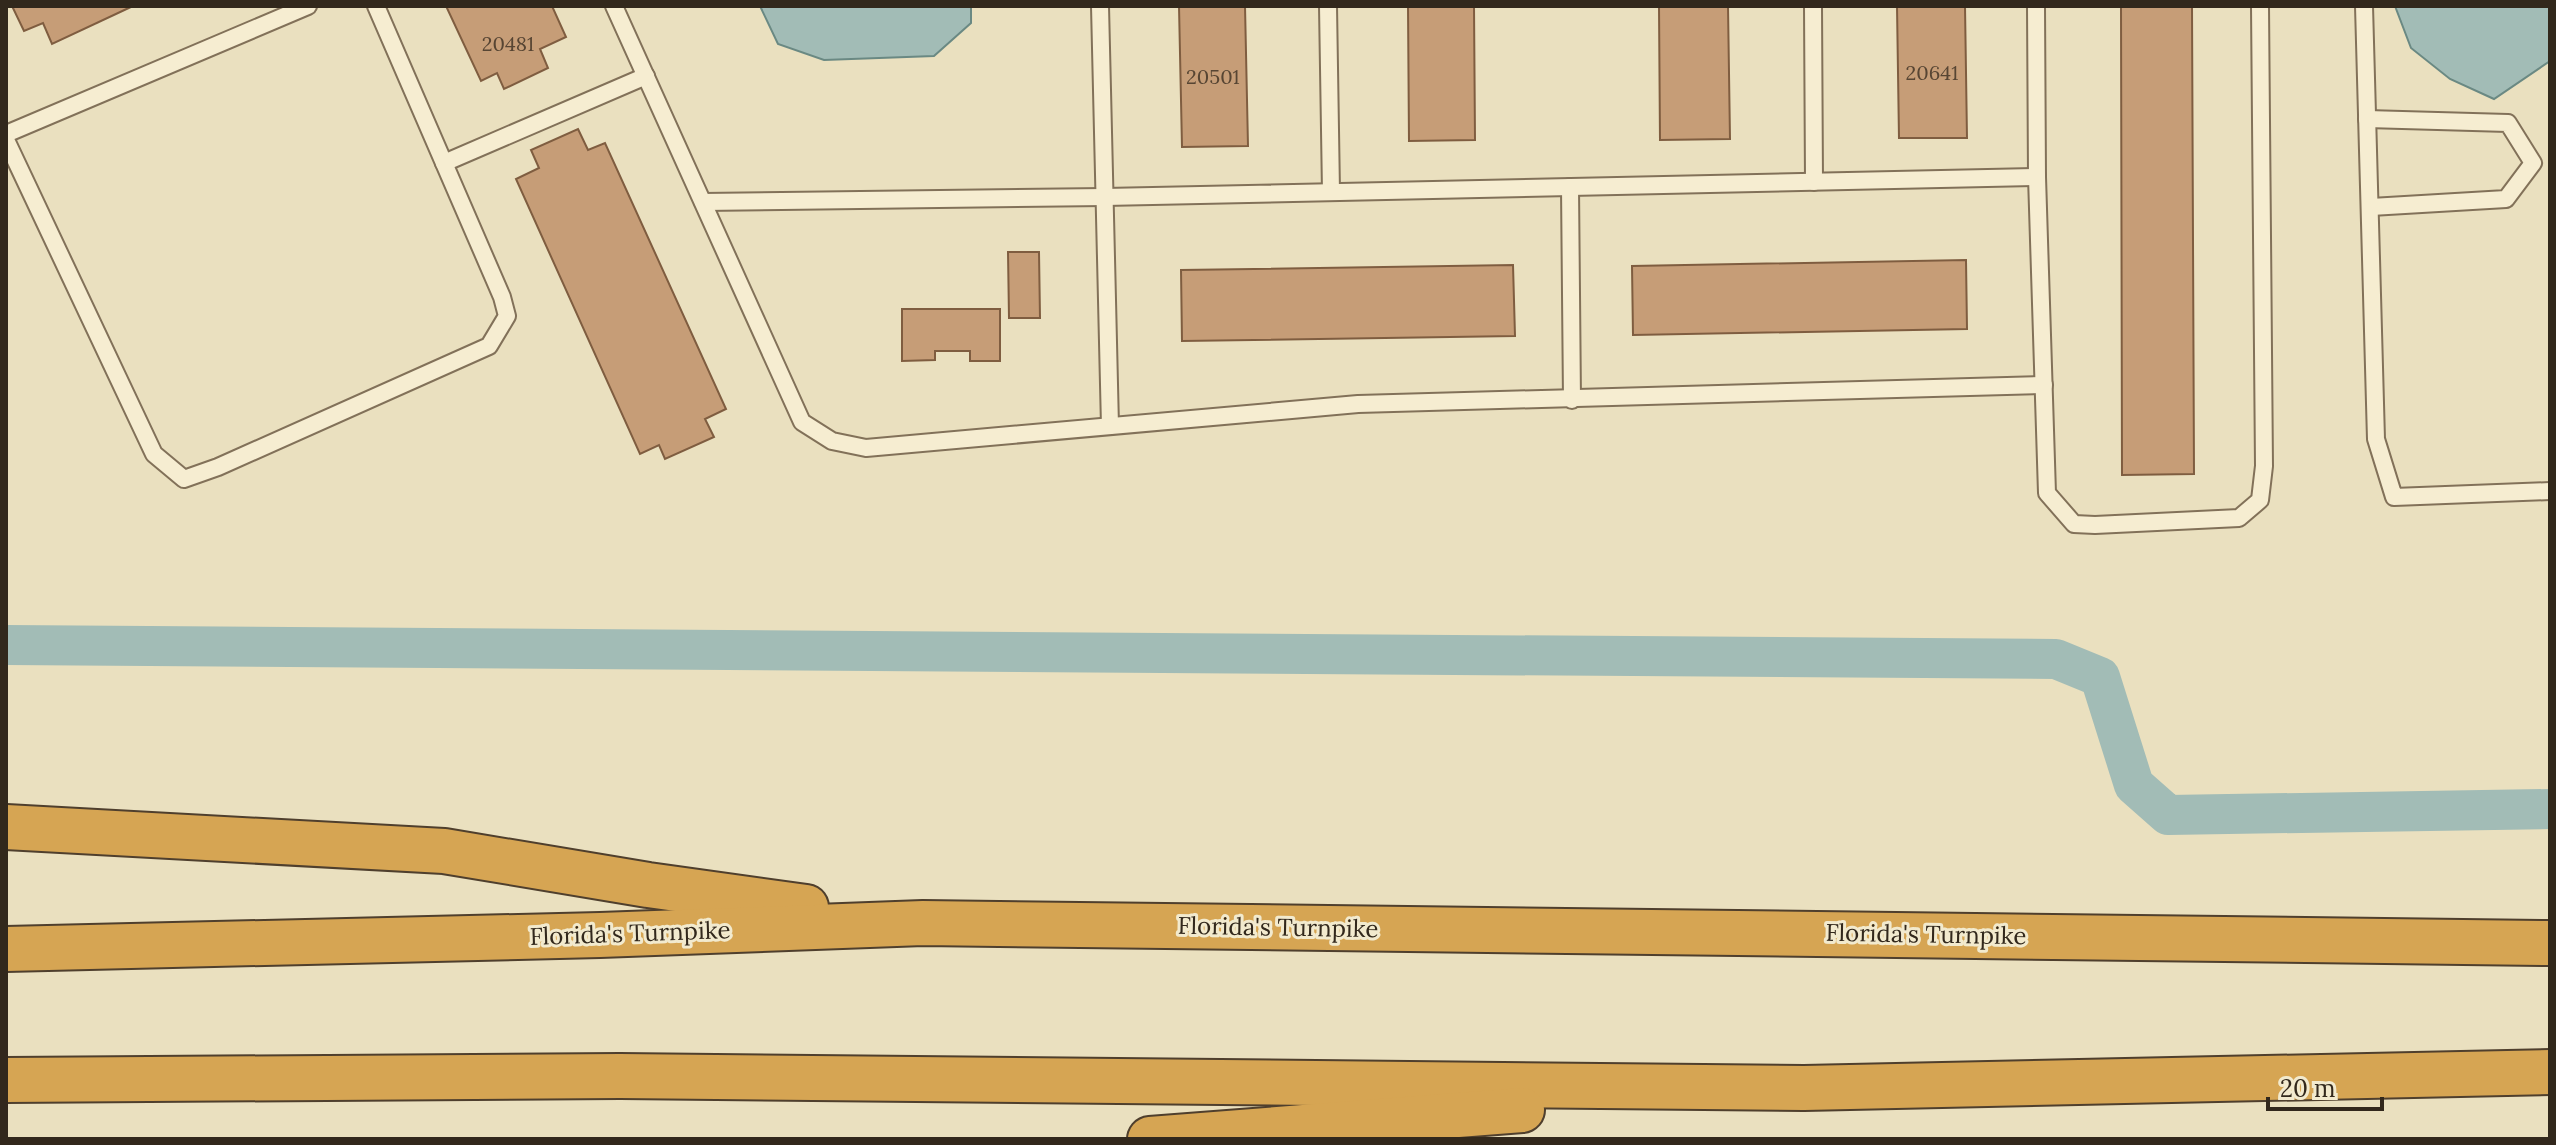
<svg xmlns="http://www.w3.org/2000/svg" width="2556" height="1145" font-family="Lora,serif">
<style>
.water{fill:#a2bcb6;stroke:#6a8983;stroke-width:2}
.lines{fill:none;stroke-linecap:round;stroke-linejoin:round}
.canal{stroke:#a2bcb6;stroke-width:40}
.building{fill:#c69d77;stroke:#7f5d40;stroke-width:2}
.service-casing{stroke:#827159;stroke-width:20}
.motorway-casing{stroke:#4f3f2d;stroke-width:48}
.service{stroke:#f6edd1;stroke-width:16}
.motorway{stroke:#d6a553;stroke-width:44}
.labels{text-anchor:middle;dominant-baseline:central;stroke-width:6;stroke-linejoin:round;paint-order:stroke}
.number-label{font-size:20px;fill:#574533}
.street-label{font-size:24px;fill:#32281c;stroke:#f2eace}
</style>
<rect width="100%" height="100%" fill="#eae0bf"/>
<g class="water">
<path d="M760 6H971V23L934 56 824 60 778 44Z"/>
<path d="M2395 6H2550V61L2494 99 2450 79 2411 48Z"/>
</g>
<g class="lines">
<path class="canal" d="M6 645 2056 659 2100 677 2134 785 2168 815 2550 809"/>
</g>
<g class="building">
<path d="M12 6H133L52 44 43 23 24 31Z"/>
<path d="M446 6H552L566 37 540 49 548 68 504 89 497 73 481 81Z"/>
<path d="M1179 6H1245L1248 146 1182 147Z"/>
<path d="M1408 6H1474L1475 140 1409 141Z"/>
<path d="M1659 6H1728L1730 139 1660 140Z"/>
<path d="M1897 6H1965L1967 138H1899Z"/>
<path d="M2121 6H2192L2194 474 2122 475Z"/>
<path d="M578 129 588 150 605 143 726 409 705 419 714 437 665 459 659 445 640 454 516 179 539 168 531 150Z"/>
<path d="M1008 252H1039L1040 318H1009Z"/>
<path d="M1966 260 1967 329 1633 335 1632 266Z"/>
<path d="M1513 265 1515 336 1182 341 1181 270Z"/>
<path d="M902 309H1000V361H970V351H935V360L902 361Z"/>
</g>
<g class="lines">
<g class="service-casing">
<g id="service">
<path d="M614 6 802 422 832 441 866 448 1358 404 2044 385"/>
<path d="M1100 6 1110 426"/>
<path d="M1328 6 1331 192"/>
<path d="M1813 6 1814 182"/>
<path d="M2036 6 2037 177 2047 493 2074 524 2095 525 2239 518 2260 500 2264 466 2260 6"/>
<path d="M2364 6 2376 439 2394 497 2550 491"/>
<path d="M2367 119 2508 123 2533 163 2506 199 2371 207"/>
<path d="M6 134 308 6"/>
<path d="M6 140 154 454 184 479 218 467 489 346 507 316 502 297 376 6"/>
<path d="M444 163 646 76"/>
<path d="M1570 187 1572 400"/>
<path d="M703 202 1105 197 2037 177"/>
</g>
</g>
<g class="motorway-casing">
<g id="motorway">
<path d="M6 827 444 851 648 885 806 907"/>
<path d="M6 949 600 935 923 923 2550 943"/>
<path d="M6 1080 620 1076 1804 1088 2550 1072"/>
<path d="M1150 1139 1522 1110"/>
</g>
</g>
<use href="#service" class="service"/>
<use href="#motorway" class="motorway"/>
</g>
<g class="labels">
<g class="number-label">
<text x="508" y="43">20481</text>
<text x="1932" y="72">20641</text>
<text x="1213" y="76">20501</text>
</g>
<g class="street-label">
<text transform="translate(1278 927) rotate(1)">Florida's Turnpike</text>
<text transform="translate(630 933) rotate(-2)">Florida's Turnpike</text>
<text transform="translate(1926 934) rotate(1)">Florida's Turnpike</text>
</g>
</g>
<rect width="2556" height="1145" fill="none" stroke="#32281c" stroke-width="16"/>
<path d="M2268 1097v12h114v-12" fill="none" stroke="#32281c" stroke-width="4"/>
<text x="2280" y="1097" font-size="24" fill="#32281c" stroke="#f2eace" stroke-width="6" paint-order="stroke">20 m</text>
</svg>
